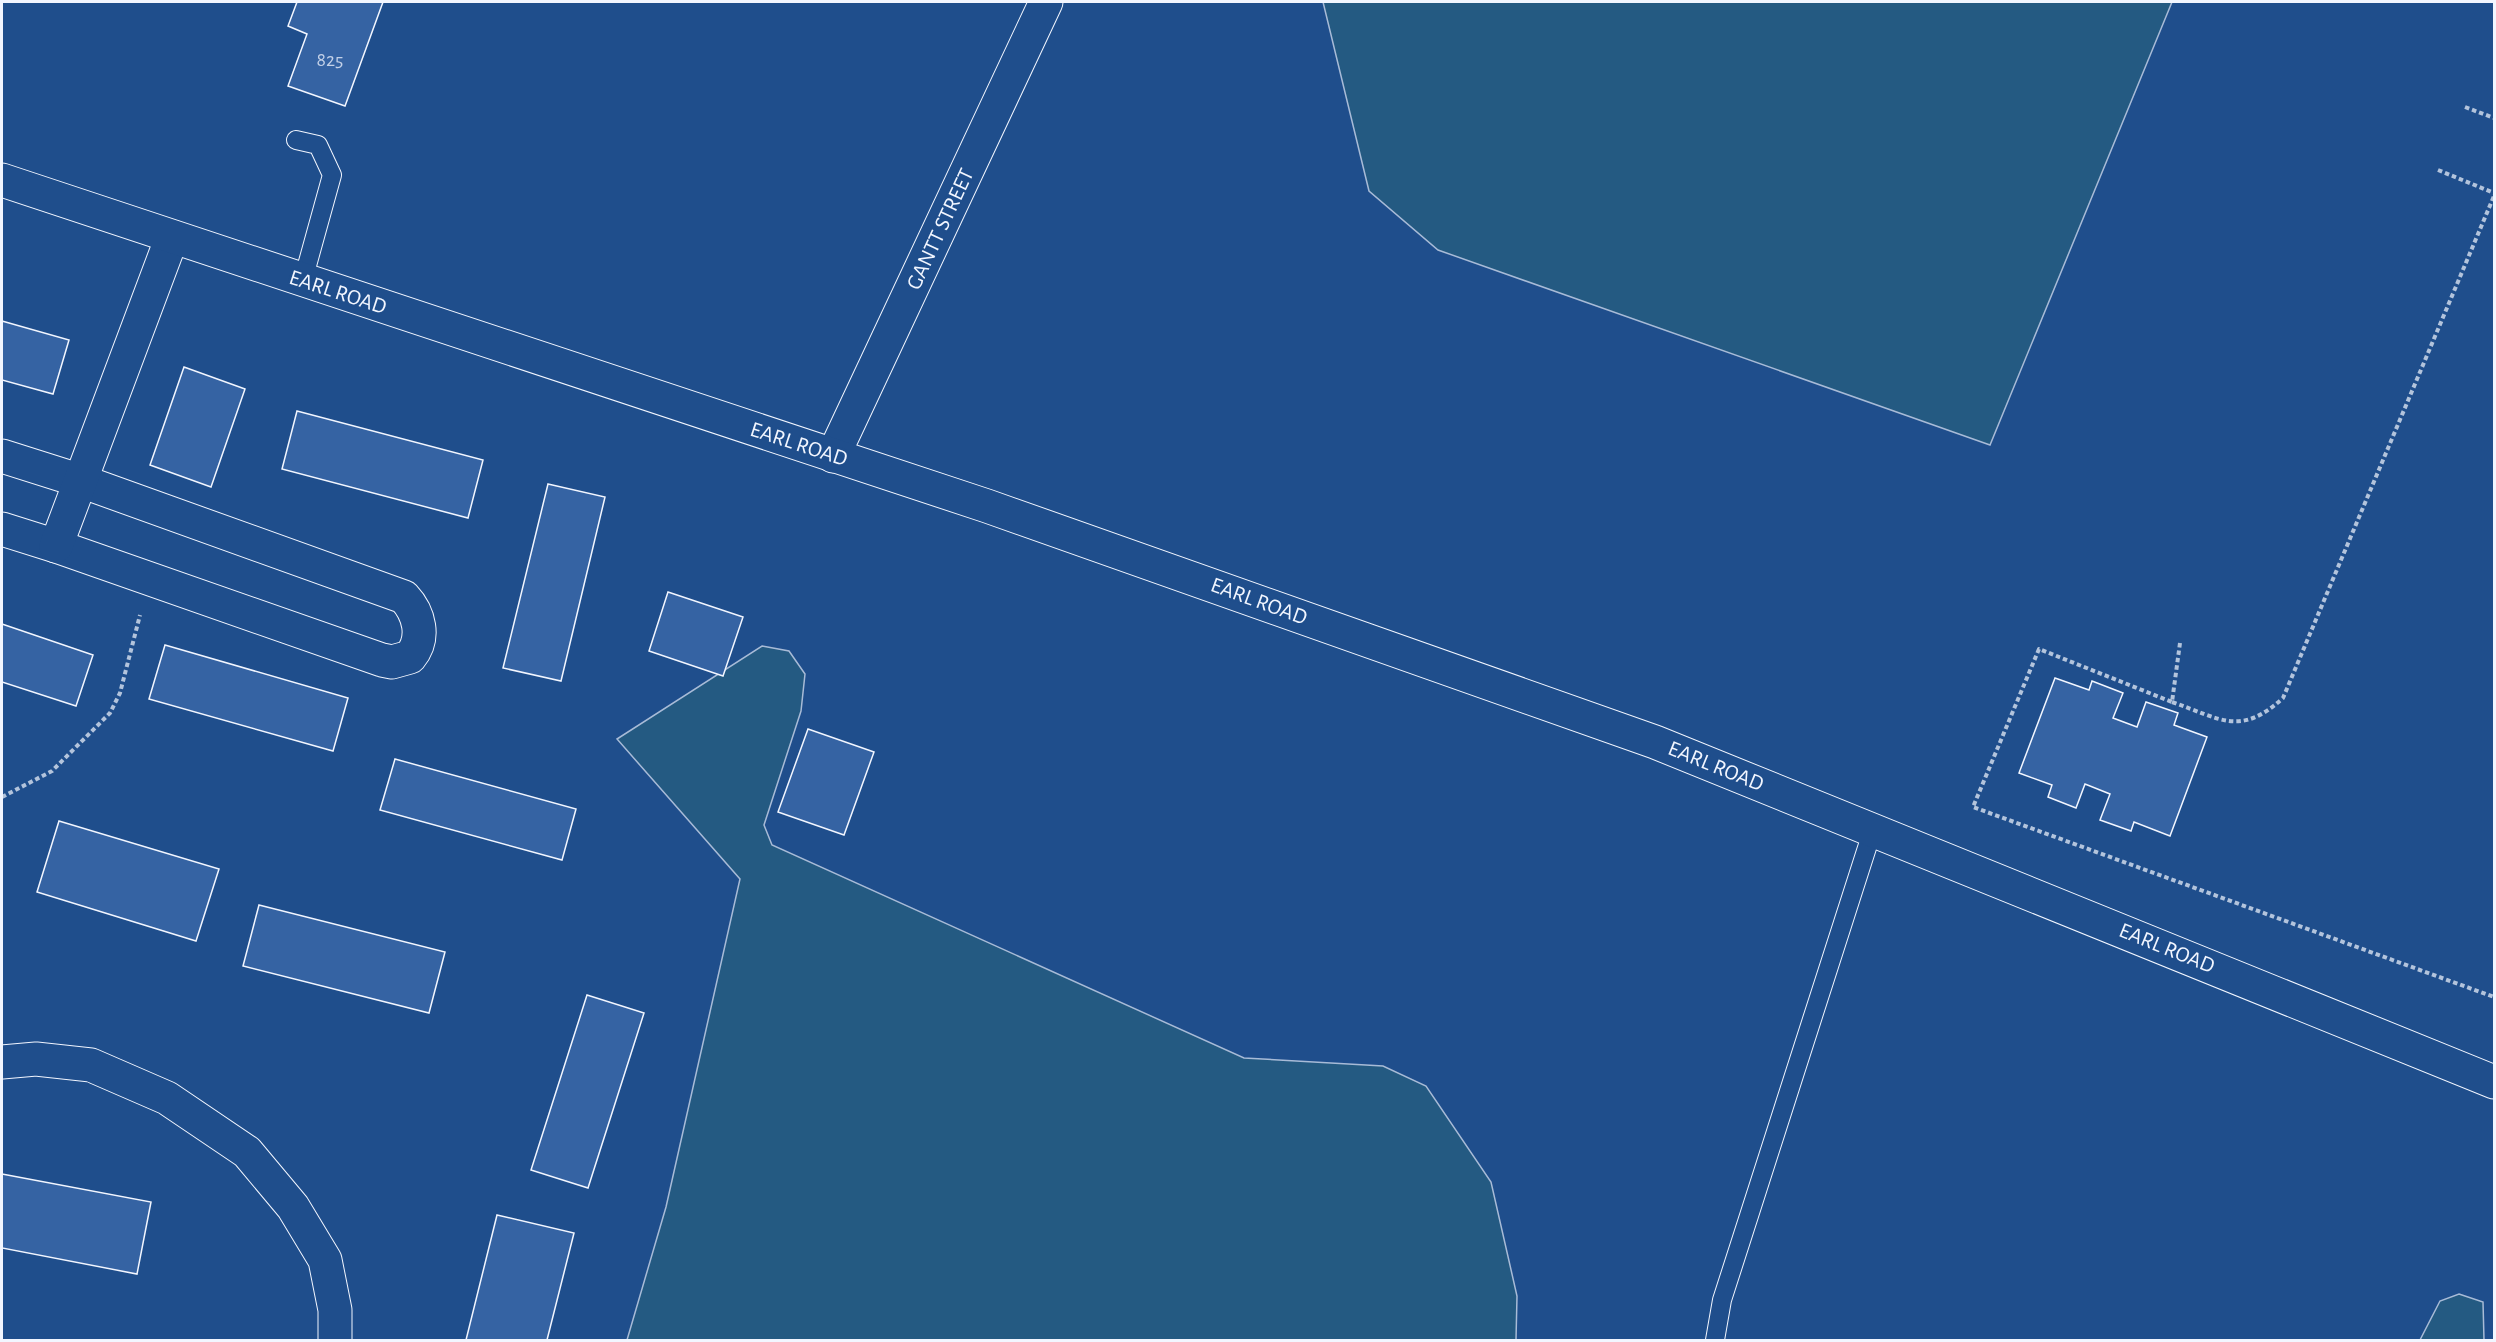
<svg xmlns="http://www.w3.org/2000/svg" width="2496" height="1342" font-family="'Alegreya Sans',sans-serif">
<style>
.green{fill:#245a82;stroke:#a8bbd7;stroke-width:1.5}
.building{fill:#3563a3;stroke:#f2f6ff;stroke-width:1.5}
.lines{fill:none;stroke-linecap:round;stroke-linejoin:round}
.lane-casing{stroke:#f2f6ff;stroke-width:20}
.street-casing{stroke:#f2f6ff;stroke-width:35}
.secondary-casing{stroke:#f2f6ff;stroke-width:35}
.path{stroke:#b3c4dc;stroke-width:4;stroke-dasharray:4.5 3;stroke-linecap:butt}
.lane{stroke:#1f4e8c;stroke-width:18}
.street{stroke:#1f4e8c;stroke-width:33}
.secondary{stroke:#1f4e8c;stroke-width:33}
.labels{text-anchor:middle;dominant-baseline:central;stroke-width:4.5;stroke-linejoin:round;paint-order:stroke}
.number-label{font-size:20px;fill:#c3d1e8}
.street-label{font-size:22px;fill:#f2f6ff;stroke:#1f4e8c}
</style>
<rect width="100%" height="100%" fill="#1f4e8c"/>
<g class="green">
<path d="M1323 2H2172L1990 445 1438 250 1369 191Z"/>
<path d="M762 646 789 651 805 674 801 711 764 825 772 845 1244 1058 1383 1066 1426 1086 1491 1182 1517 1296 1516 1340H627L666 1207 740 879 617 739Z"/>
<path d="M2459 1294 2483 1302 2484 1340H2420L2440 1301Z"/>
</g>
<g class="building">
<path d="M297 2H383L345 106 288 86 307 34 288 26Z"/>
<path d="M2 321 69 340 53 394 2 380Z"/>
<path d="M184 367 245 389 211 487 150 465Z"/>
<path d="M297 411 483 460 468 518 282 469Z"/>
<path d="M548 484 605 497 561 681 503 668Z"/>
<path d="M668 592 743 617 723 676 649 651Z"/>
<path d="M2 624 93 655 76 706 2 682Z"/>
<path d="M165 645 348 698 333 751 149 699Z"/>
<path d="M2055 678 2089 690 2092 681 2123 693 2113 718 2137 727 2146 702 2178 713 2174 725 2207 737 2170 836 2134 822 2131 831 2100 820 2110 794 2085 784 2076 808 2048 797 2052 785 2019 773Z"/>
<path d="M808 729 874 752 844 835 778 812Z"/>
<path d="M395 759 576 809 562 860 380 810Z"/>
<path d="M59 821 219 869 196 941 37 892Z"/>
<path d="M259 905 445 952 429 1013 243 966Z"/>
<path d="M587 995 644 1013 588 1188 531 1170Z"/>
<path d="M2 1174 151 1202 137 1274 2 1248Z"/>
<path d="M497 1215 574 1233 547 1340H466Z"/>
</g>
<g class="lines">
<g class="lane-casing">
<g id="lane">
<path d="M296 140 318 145 332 175 303 280"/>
<path d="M1715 1340 1722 1300 1873 829"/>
</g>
</g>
<g class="street-casing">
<g id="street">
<path d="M2 456 81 481 404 597C419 613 426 638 410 657L392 662 382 660 56 546 2 529"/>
<path d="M833 456 1046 2"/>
<path d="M56 546 172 237"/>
<path d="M2 1062 36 1059 91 1065 167 1098 247 1152 293 1207 325 1260 335 1310V1340"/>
</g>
</g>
<g class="secondary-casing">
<path id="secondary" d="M2 180 987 506 1655 742 2494 1082"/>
</g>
<g class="path">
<path d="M2465 107 2494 118"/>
<path d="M2438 170 2494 193"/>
<path d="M2180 643 2172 702 2039 649 1973 807 2494 997"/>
<path d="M2172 702C2221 719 2240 737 2283 698L2494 196"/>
<path d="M2 797 52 771 110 713 120 693 140 615"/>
</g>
<use href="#lane" class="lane"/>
<use href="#street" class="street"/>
<use href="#secondary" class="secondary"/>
</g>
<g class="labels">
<g class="number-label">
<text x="330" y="60">825</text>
</g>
<g class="street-label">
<text transform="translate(940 229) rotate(-65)">GANTT STREET</text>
<text transform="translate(338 292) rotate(18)">EARL ROAD</text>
<text transform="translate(799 444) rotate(18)">EARL ROAD</text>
<text transform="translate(1259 601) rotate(20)">EARL ROAD</text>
<text transform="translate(1716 766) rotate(22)">EARL ROAD</text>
<text transform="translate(2167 948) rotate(22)">EARL ROAD</text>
</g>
</g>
<rect width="2496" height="1342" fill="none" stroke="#f2f6ff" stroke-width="6"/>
</svg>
